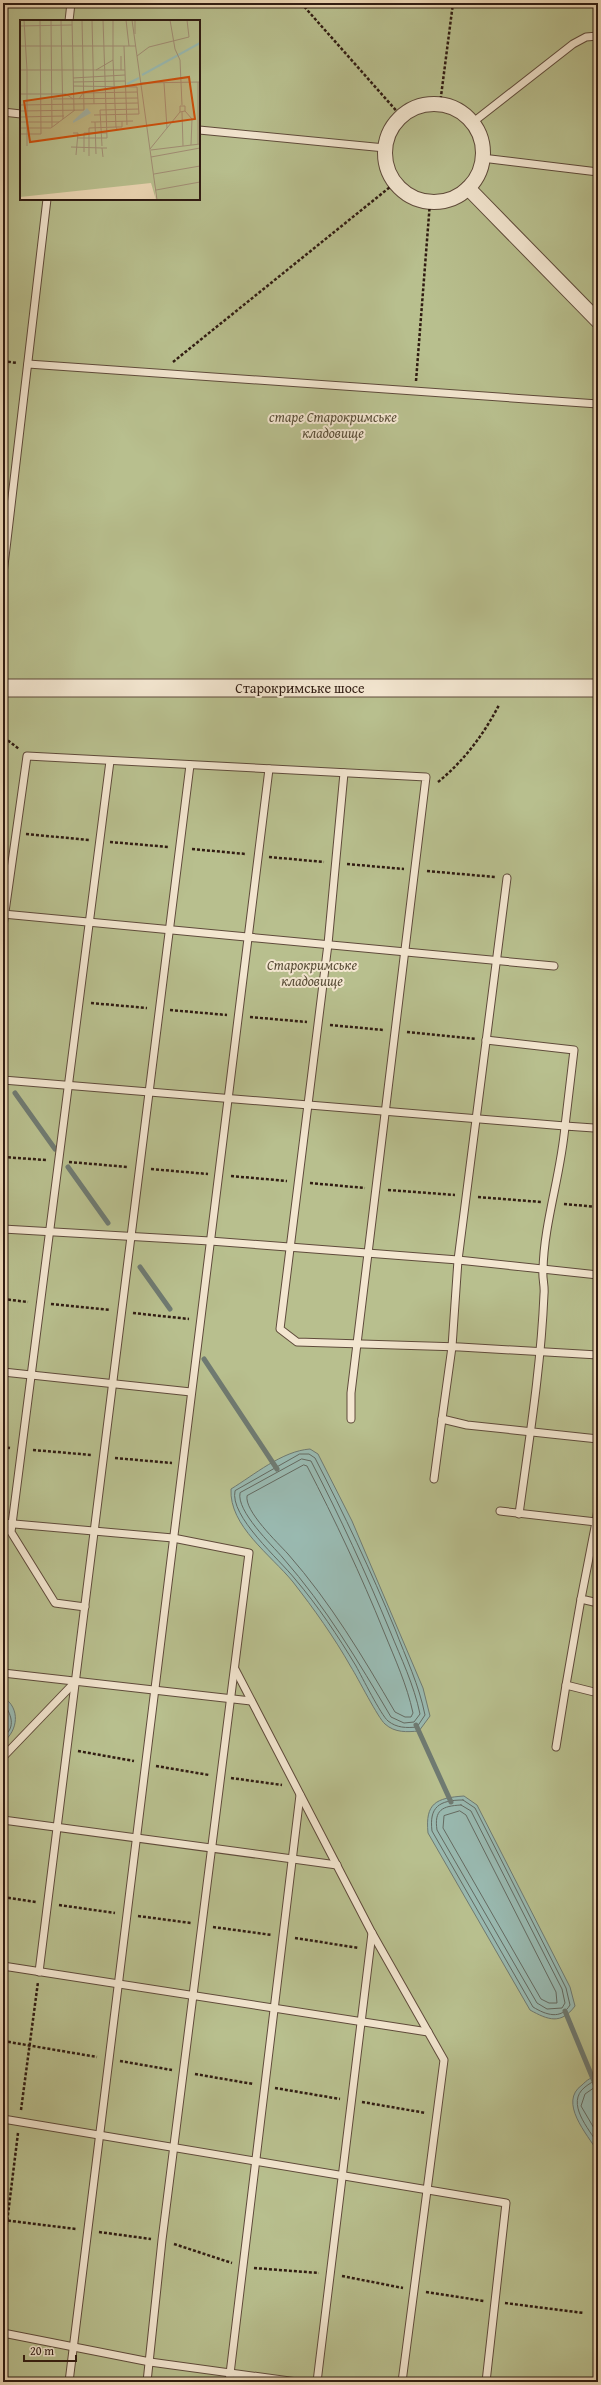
<svg xmlns="http://www.w3.org/2000/svg" width="601" height="2385" font-family="'Gentium Book Plus',serif">
<style>
.green{fill:#b8bf8e;stroke:#746e50;fill-rule:evenodd}
.water{fill:#99b9b0;stroke:#6f7a71}
.lines{fill:none;stroke-linecap:round;stroke-linejoin:round}
.shore{stroke:#646a61;stroke-width:1}
.stream{stroke:#6f7a71;stroke-width:5}
.service-casing{stroke:#5f4b3b;stroke-width:9}
.minor-casing{stroke:#5f4b3b;stroke-width:16}
.tertiary-casing{stroke:#5f4b3b;stroke-width:19}
.path{stroke:#301c12;stroke-width:2.5;stroke-dasharray:3 2;stroke-linecap:butt}
.service{stroke:#f3e6d0;stroke-width:7}
.minor{stroke:#f3e6d0;stroke-width:14}
.tertiary{stroke:#f3e6d0;stroke-width:17}
.labels{text-anchor:middle;dominant-baseline:central;stroke-width:4;stroke-linejoin:round;paint-order:stroke}
.park-label{font-size:14px;font-style:italic;fill:#594d37;stroke:#f3e6d0}
.street-label{font-size:14px;fill:#301c12;stroke:#f3e6d0}
.inset-river{fill:none;stroke:#99b9b0;stroke-width:2}
.inset-road{fill:none;stroke:#a18d74;stroke-width:1}
.view{fill:#cc500d;fill-opacity:0.15;stroke:#cc500d;stroke-width:2}
.inset-edge{fill:none;stroke:#301c12;stroke-width:2}
</style>
<rect width="100%" height="100%" fill="#edd8b6"/>
<filter id="stains"><feTurbulence type="fractalNoise" baseFrequency=".005" numOctaves="4"/><feColorMatrix values="0 0 0 0 .2 0 0 0 0 .09 0 0 0 0 .02 0 0 0 .5 -.17"/></filter>
<radialGradient id="worn" r=".72"><stop offset=".6" stop-color="#630" stop-opacity="0"/><stop offset="1" stop-color="#630" stop-opacity=".3"/></radialGradient>
<path class="green" d="M3 3H598V2382H3ZM21 21H199V199H21Z"/>
<g class="water">
<path d="M310 1449 318 1454 352 1521 423 1688 430 1716 419 1731C407 1732 395 1733 385 1724 378 1718 358 1678 351 1667 334 1637 314 1609 293 1582 271 1555 229 1526 231 1489 254 1475 282 1451 310 1449Z"/>
<path d="M3 1697C21 1708 18 1731 3 1742Z"/>
<path d="M464 1796 477 1805 570 1987 575 2006C561 2025 548 2020 530 2010L428 1833C425 1803 436 1798 464 1796Z"/>
<path d="M598 2076V2152C587 2134 558 2102 582 2085 587 2080 591 2077 598 2076Z"/>
</g>
<g class="lines">
<g class="shore">
<path d="M300 1454H309L315 1458C344 1514 371 1571 395 1629 406 1658 419 1685 425 1715L417 1727C406 1728 397 1728 388 1721 381 1715 362 1677 356 1666 338 1636 318 1606 295 1579 280 1560 229 1516 235 1491Z"/>
<path d="M302 1459 311 1461C340 1517 366 1573 390 1631 401 1658 414 1685 420 1714L414 1722 404 1723 391 1717C358 1661 326 1607 283 1558 272 1545 236 1511 240 1493Z"/>
<path d="M304 1465 307 1466C335 1520 361 1575 384 1632 395 1659 407 1685 413 1713L411 1717H405L395 1712C363 1657 331 1603 288 1554 278 1543 244 1511 247 1496Z"/>
<path d="M3 1702C11 1714 17 1727 3 1737"/>
<path d="M463 1800 475 1808 566 1988 570 2005C561 2020 546 2015 533 2007L432 1831C429 1807 439 1800 463 1800Z"/>
<path d="M461 1805 471 1811 562 1989 565 2003 562 2008 547 2009 537 2003 437 1830C434 1810 442 1806 461 1805Z"/>
<path d="M460 1811 466 1815 556 1992 557 2003H549L541 1999 443 1828 444 1816Z"/>
<path d="M598 2080C593 2081 589 2084 585 2087 565 2103 589 2129 598 2144"/>
<path d="M598 2085 585 2094 581 2106 598 2135"/>
</g>
<g class="stream">
<path d="M15 1093 55 1149"/>
<path d="M68 1167 108 1223"/>
<path d="M140 1267 170 1309"/>
<path d="M204 1359 277 1469"/>
<path d="M416 1725 451 1802"/>
<path d="M565 2011 598 2091"/>
</g>
<g class="service-casing">
<g id="service">
<path d="M69 21 71 3"/>
<path d="M3 112 21 114"/>
<path d="M472 123 573 44 586 37 598 36"/>
<path d="M199 130 385 148"/>
<path d="M482 158 598 172"/>
<path d="M28 364 598 404"/>
<path d="M3 574 47 199"/>
<path d="M344 773 328 944 280 1329 297 1342 460 1347 598 1355"/>
<path d="M3 914 554 966"/>
<path d="M3 926 27 756 426 777 351 1393V1419"/>
<path d="M3 1080 565 1126 574 1050 486 1040"/>
<path d="M3 1229 210 1241 458 1260 598 1275"/>
<path d="M3 1372 191 1392"/>
<path d="M442 1419 452 1347 458 1260 507 878"/>
<path d="M434 1479 442 1419 467 1425 598 1439"/>
<path d="M500 1511 596 1522 598 1509"/>
<path d="M519 1514C529 1441 541 1367 544 1294 545 1286 542 1278 543 1270 544 1222 561 1175 565 1126L594 1128"/>
<path d="M3 1523 173 1538 249 1553 162 2240 147 2382"/>
<path d="M598 1523 596 1522 581 1599 598 1603"/>
<path d="M85 1607 55 1603 11 1532 110 761"/>
<path d="M235 1669 372 1933 444 2060 402 2382"/>
<path d="M3 1673 251 1701"/>
<path d="M566 1685 581 1599"/>
<path d="M556 1747 566 1685 598 1693"/>
<path d="M3 1757 76 1681"/>
<path d="M3 1820 337 1865"/>
<path d="M3 1966 428 2032"/>
<path d="M39 1972 190 765"/>
<path d="M3 2119 506 2203 486 2382"/>
<path d="M3 2333 150 2362 297 2382"/>
<path d="M69 2382 269 769"/>
<path d="M229 2382 300 1795"/>
<path d="M317 2382 372 1933"/>
</g>
</g>
<g class="minor-casing">
<g id="minor">
<circle cx="434" cy="153" r="49"/>
<path d="M468 188 598 321"/>
</g>
</g>
<g class="tertiary-casing">
<path id="tertiary" d="M3 688H598"/>
</g>
<g class="path">
<path d="M301 3 401 116"/>
<path d="M440 104 453 3"/>
<path d="M3 361 17 363"/>
<path d="M173 362 395 183"/>
<path d="M416 381 430 202"/>
<path d="M3 732 6 739 19 749"/>
<path d="M438 782C464 761 484 734 499 705"/>
<path d="M26 834 89 840"/>
<path d="M110 842 169 847"/>
<path d="M192 849 246 854"/>
<path d="M269 857 324 862"/>
<path d="M347 864 404 869"/>
<path d="M427 871 495 877"/>
<path d="M91 1003 147 1008"/>
<path d="M170 1010 227 1015"/>
<path d="M250 1017 307 1022"/>
<path d="M330 1025 384 1030"/>
<path d="M407 1032 476 1039"/>
<path d="M3 1157 46 1160"/>
<path d="M69 1162 128 1167"/>
<path d="M151 1169 208 1174"/>
<path d="M231 1176 287 1181"/>
<path d="M310 1183 365 1188"/>
<path d="M388 1190 455 1195"/>
<path d="M478 1197 541 1202"/>
<path d="M564 1204 598 1207"/>
<path d="M3 1299 28 1302"/>
<path d="M51 1304 110 1310"/>
<path d="M133 1313 189 1319"/>
<path d="M3 1447 10 1448"/>
<path d="M33 1450 92 1455"/>
<path d="M115 1458 172 1463"/>
<path d="M78 1751 134 1761"/>
<path d="M156 1766 209 1775"/>
<path d="M231 1778 282 1785"/>
<path d="M3 1897 36 1902"/>
<path d="M59 1905 115 1913"/>
<path d="M138 1916 191 1923"/>
<path d="M213 1927 272 1935"/>
<path d="M295 1938 359 1948"/>
<path d="M3 2041 97 2057"/>
<path d="M120 2061 172 2070"/>
<path d="M195 2074 253 2084"/>
<path d="M275 2088 340 2099"/>
<path d="M362 2102 426 2113"/>
<path d="M21 2110 38 1982"/>
<path d="M3 2220 76 2229"/>
<path d="M99 2232 151 2239"/>
<path d="M174 2244 232 2263"/>
<path d="M3 2255 18 2133"/>
<path d="M254 2268 319 2273"/>
<path d="M342 2276 403 2288"/>
<path d="M426 2292 484 2301"/>
<path d="M505 2303 584 2313"/>
</g>
<use href="#service" class="service"/>
<use href="#minor" class="minor"/>
<use href="#tertiary" class="tertiary"/>
</g>
<g class="labels">
<g class="park-label">
<text x="333" y="417">старе Старокримське<tspan x="333" dy="16">кладовище</tspan></text>
<text x="312" y="965">Старокримське<tspan x="312" dy="16">кладовище</tspan></text>
</g>
<g class="street-label">
<text x="300" y="688">Старокримське шосе</text>
</g>
</g>
<g transform="translate(20 20)">
<rect width="180" height="180" fill="#edd8b6"/>
<path d="M0 0H180V180H137L134 163 136 180 131 163 0 177Z" fill="#b8bf8e"/>
<path d="M67 88 71 93 53 103V101Z" fill="#99b9b0"/>
<path class="inset-river" d="M122 55 180 23M107 64 119 58"/>
<path class="inset-road" d="M4 0 7 50V126M31 0 32 107M41 0 43 99M52 0 54 91M72 0 74 84M106 0 109 26M112 0 137 180M150 0 155 29 160 40 162 85M0 6 52 5M115 14V0M0 26H116M104 26 107 105M101 36V50M117 36 129 27 169 17 167 0M93 40 96 107H102V101M0 50H105M76 50 93 40V0M53 58 105 55M53 62 105 61M121 63 180 62M144 63 147 108M53 66 117 67 119 94 74 95M0 74H46L53 79M33 79 118 78M59 79 63 73 117 72M0 85 118 83M0 91 64 90 62 0M165 91 172 99 171 125M162 92 163 126M0 97 44 96M0 102H39M71 102H75L76 134M75 102 113 101M0 108H31L55 90M69 108 96 107 97 109M69 108V113H87M53 113H58L56 135M0 114H21L20 0M57 118H87L83 0M178 124V62M82 126 80 90 119 89M51 127 82 128M130 129 160 92V86H165V91L160 92M131 130 180 124M64 132V113H69V136M83 137 82 128H87M131 137 180 128M134 154 180 146M136 170 180 162"/>
<path class="view" d="M169 57 175 99 10 122 4 81Z"/>
<rect width="180" height="180" class="inset-edge"/>
</g>
<rect width="601" height="2385" fill="none" stroke="#edd8b6" stroke-width="16"/>
<rect x="4" y="4" width="593" height="2377" fill="none" stroke="#301c12" stroke-width="2"/>
<rect x="8" y="8" width="585" height="2369" fill="none" stroke="#301c12"/>
<path d="M24 2355v6h52v-6" fill="none" stroke="#301c12" stroke-width="2"/>
<text x="30" y="2355" font-size="12" fill="#301c12" stroke="#f3e6d0" stroke-width="3" paint-order="stroke">20 m</text>
<rect width="100%" height="100%" filter="url(#stains)"/>
<rect width="100%" height="100%" fill="url(#worn)"/>
</svg>
